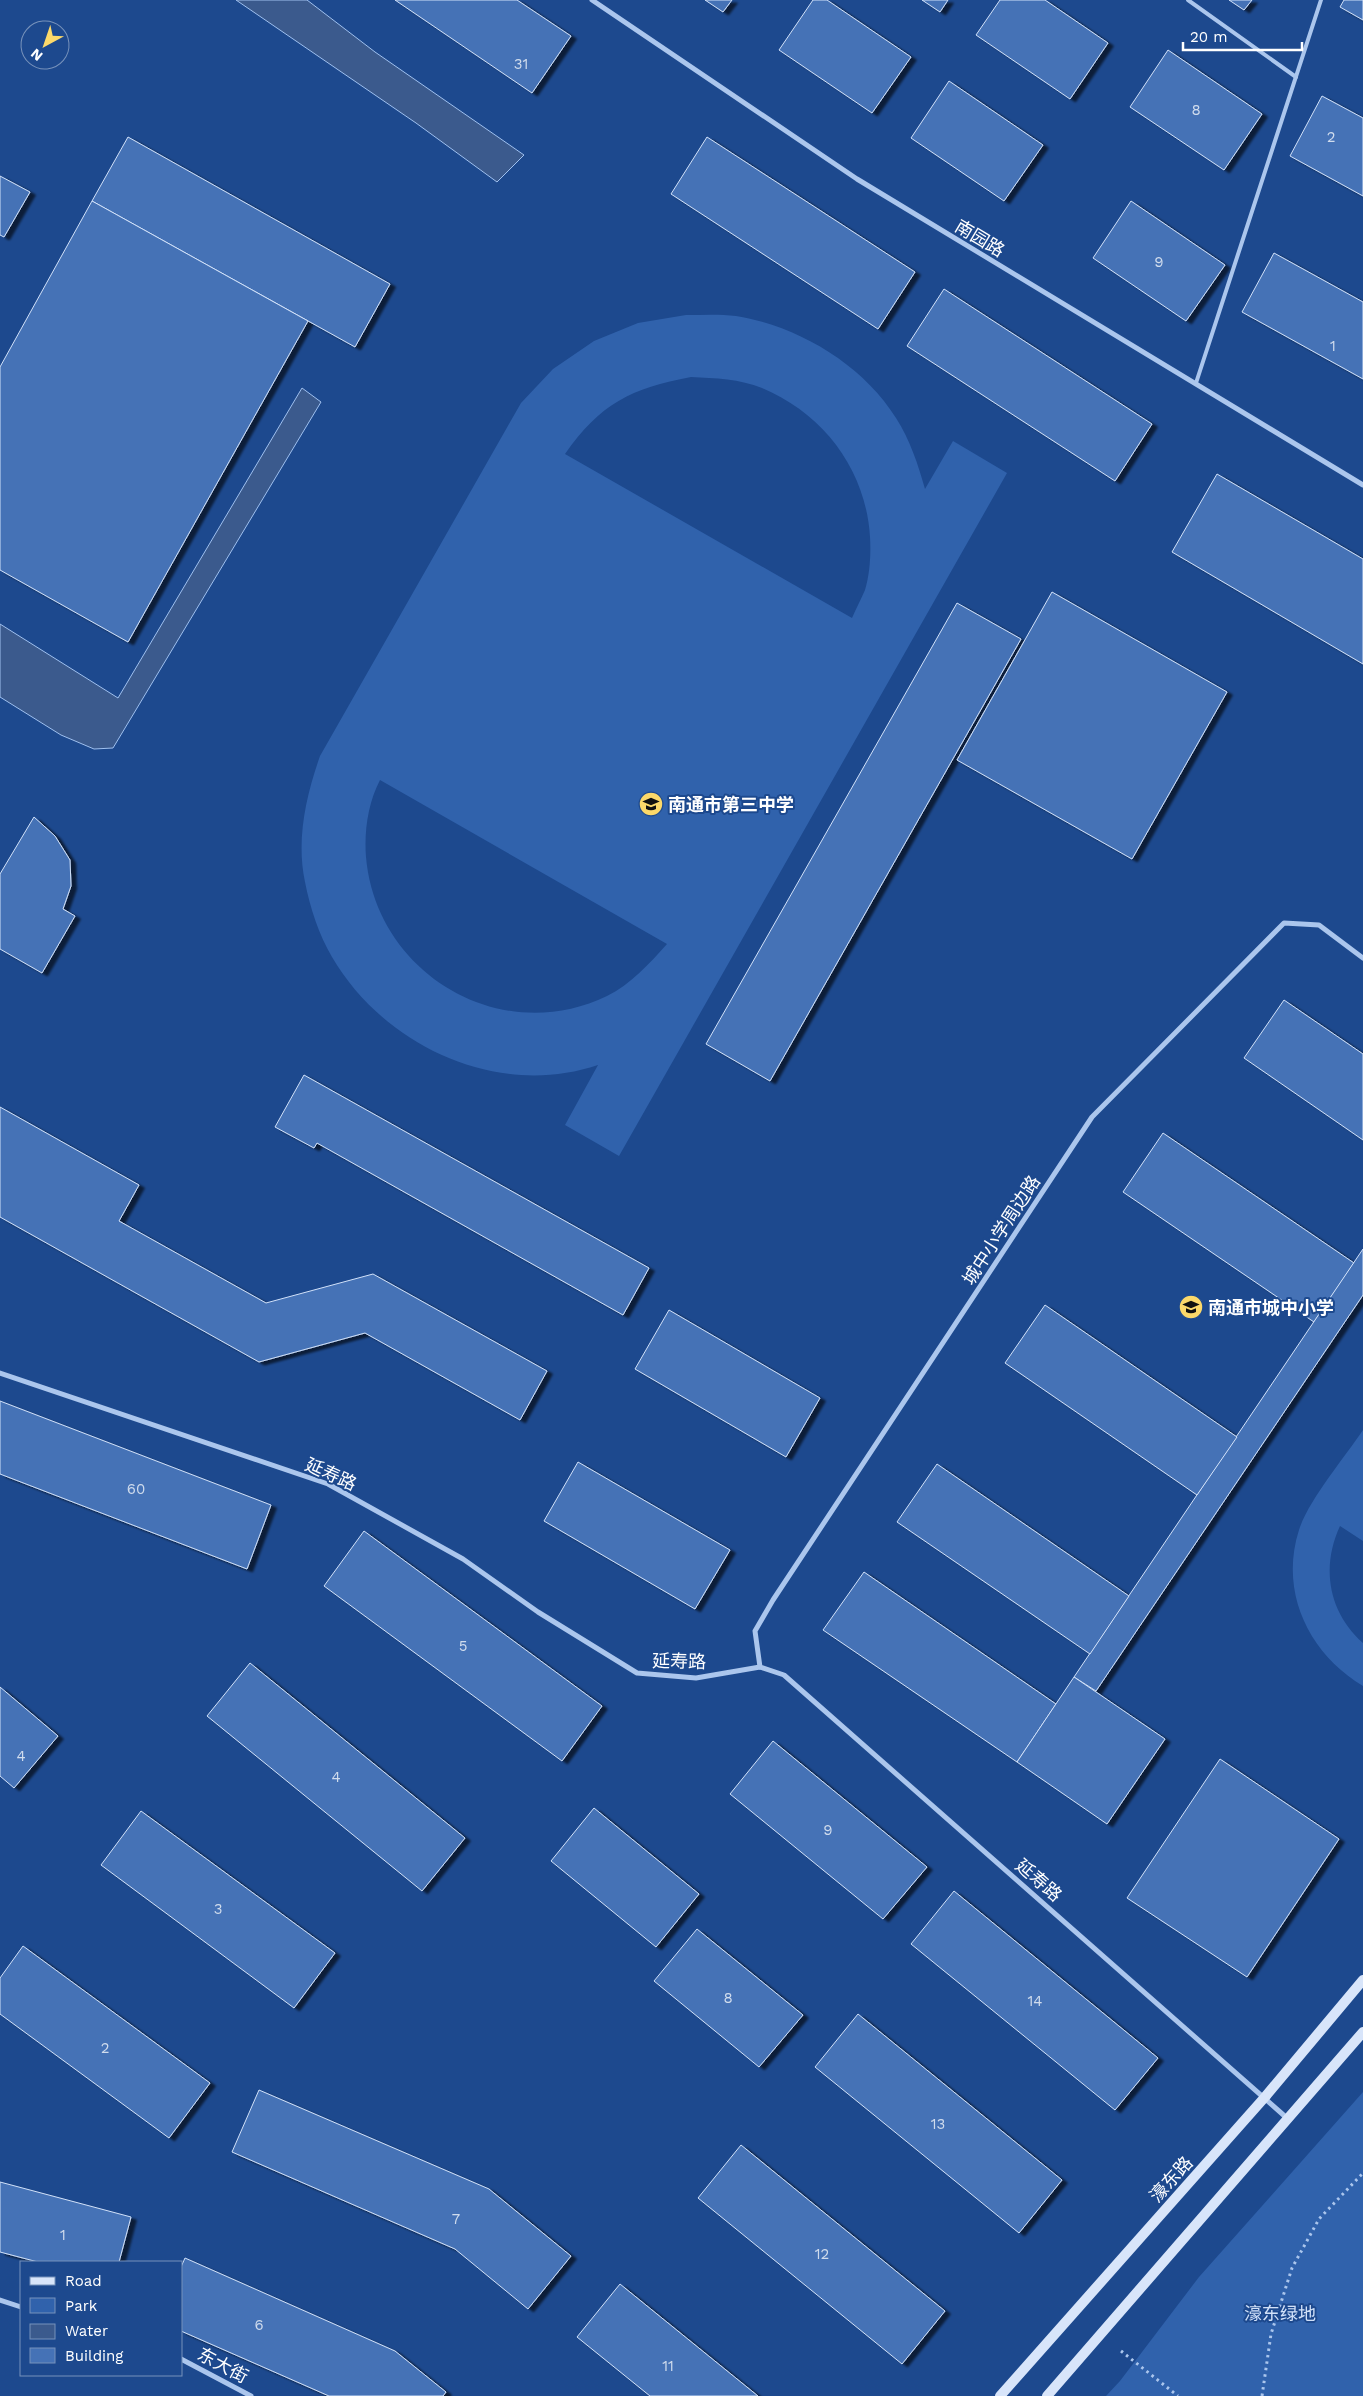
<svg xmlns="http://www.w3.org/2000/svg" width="1363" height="2396" font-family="'Work Sans','Noto Sans SC',sans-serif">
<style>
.green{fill:#3062ac;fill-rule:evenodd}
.water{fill:#3b5a8d;stroke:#9fc0ef}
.building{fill:#4572b6;stroke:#d1e1f9;filter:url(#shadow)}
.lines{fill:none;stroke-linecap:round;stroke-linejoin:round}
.path{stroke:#abc6ed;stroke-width:3;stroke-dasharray:2.5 4;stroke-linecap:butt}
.service{stroke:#abc6ed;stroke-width:4}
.minor{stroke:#abc6ed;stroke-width:5}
.secondary{stroke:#d8e5fa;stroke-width:10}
.labels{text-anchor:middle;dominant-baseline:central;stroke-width:4;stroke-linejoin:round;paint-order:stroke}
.number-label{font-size:15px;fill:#d0dced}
.street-label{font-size:18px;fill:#fff;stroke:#1d498e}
.poi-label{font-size:18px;font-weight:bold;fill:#fff;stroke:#1d498e;text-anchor:start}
.park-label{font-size:18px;fill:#d1e1f9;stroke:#1d498e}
</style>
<defs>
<filter id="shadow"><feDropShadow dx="5.5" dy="3" stdDeviation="1" flood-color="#0009"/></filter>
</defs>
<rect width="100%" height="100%" fill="#1d498e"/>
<g class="green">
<path d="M686 315C703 315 720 314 736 316 798 326 862 364 896 418 910 440 918 464 925 489L953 441 1007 473 619 1156 565 1125 598 1065C497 1099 384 1046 332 957 319 935 310 908 305 882 296 840 306 796 320 756L521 403 553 369 594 341 638 323ZM691 377C715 378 740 379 762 388 824 414 866 470 870 537 871 554 870 574 865 590 861 599 856 609 852 618L565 454C600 404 631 388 691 377ZM380 780 667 944C649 964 631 984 607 996 500 1048 376 973 366 857 364 831 368 803 380 780Z"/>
<path d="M1363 1430V1541L1340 1526C1321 1567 1328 1612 1363 1643V1686C1309 1654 1279 1592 1299 1530 1308 1501 1345 1457 1363 1430Z"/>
<path d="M1363 2092V2396H1106L1120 2381 1199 2277Z"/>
</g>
<g class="water">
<path d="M236 0H307L375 52 524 155 497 182 416 123Z"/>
<path d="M302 388 321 402 113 748 94 749 61 735 0 697V624L118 698Z"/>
</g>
<g class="building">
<path d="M395 0H517L571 36 532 93Z"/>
<path d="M705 0H732L723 12Z"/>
<path d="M813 0H827L911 57 872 113 779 50Z"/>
<path d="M922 0H948L940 12Z"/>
<path d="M1000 0H1045L1108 43 1070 99 976 35Z"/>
<path d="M1229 0H1252L1244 10Z"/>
<path d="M1344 0H1363V20L1340 7Z"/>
<path d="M1168 50 1262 114 1224 170 1130 107Z"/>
<path d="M949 81 1043 145 1004 201 911 138Z"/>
<path d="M1322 96 1363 118V196L1290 156Z"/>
<path d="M128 137 390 284 355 347 92 201Z"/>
<path d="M707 137 915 272 878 329 671 194Z"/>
<path d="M0 176 30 192 4 237 0 235Z"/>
<path d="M92 201 308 321 128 642 0 570V367Z"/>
<path d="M1131 201 1225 265 1186 321 1093 258Z"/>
<path d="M1274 253 1363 302V379L1242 312Z"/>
<path d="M944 289 1152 424 1115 481 907 346Z"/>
<path d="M1217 474 1363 559V664L1172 552Z"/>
<path d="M1052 592 1227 692 1132 859 957 760Z"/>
<path d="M957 603 1021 639 770 1081 706 1044Z"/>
<path d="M34 817 55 836 70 860 71 886 63 909 75 916 42 973 0 949V874Z"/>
<path d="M1284 1000 1363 1054V1140L1244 1058Z"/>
<path d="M304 1075 649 1268 623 1315 317 1143 314 1148 275 1127Z"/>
<path d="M0 1107 139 1185 119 1221 266 1303 373 1274 547 1371 520 1420 365 1333 259 1362 0 1217Z"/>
<path d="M1163 1133 1354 1263 1314 1322 1123 1192Z"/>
<path d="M1363 1249V1295L1096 1691 1074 1677Z"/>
<path d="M1045 1305 1237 1437 1197 1495 1005 1363Z"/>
<path d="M669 1310 820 1398 786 1457 635 1369Z"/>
<path d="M0 1401 271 1505 247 1569 0 1474Z"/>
<path d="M578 1462 730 1550 695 1609 544 1521Z"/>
<path d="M937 1464 1129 1596 1090 1654 897 1522Z"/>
<path d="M364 1531 602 1706 562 1761 324 1586Z"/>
<path d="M864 1572 1056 1704 1017 1762 823 1630Z"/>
<path d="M250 1663 465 1838 422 1891 207 1716Z"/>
<path d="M1074 1677 1165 1739 1107 1824 1017 1762Z"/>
<path d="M0 1687 58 1736 14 1788 0 1776Z"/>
<path d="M773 1741 927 1867 883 1919 730 1794Z"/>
<path d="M1220 1759 1339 1839 1247 1977 1127 1898Z"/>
<path d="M594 1808 699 1894 656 1947 551 1861Z"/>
<path d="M141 1811 335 1953 294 2008 101 1865Z"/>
<path d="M954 1891 1158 2058 1115 2110 911 1944Z"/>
<path d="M697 1929 803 2015 759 2067 654 1981Z"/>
<path d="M23 1946 210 2083 169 2138 0 2014V1978Z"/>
<path d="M858 2014 1062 2180 1019 2233 815 2067Z"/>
<path d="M259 2090 489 2189 571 2256 528 2309 455 2249 232 2152Z"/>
<path d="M741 2145 945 2311 902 2364 698 2198Z"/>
<path d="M0 2182 131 2217 119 2262H38L0 2252Z"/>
<path d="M185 2258 395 2351 446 2392 443 2396H329L181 2331V2267Z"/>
<path d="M620 2284 758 2396H650L577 2337Z"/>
</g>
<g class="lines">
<g class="path">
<path d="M1121 2351 1178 2396"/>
<path d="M1262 2396 1271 2334 1292 2268 1319 2219 1363 2173"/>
</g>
<g class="service">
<path d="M1188 0 1296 77"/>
<path d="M1196 383 1321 0"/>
</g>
<g class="minor">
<path d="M592 0 857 179 1363 485"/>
<path d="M0 1373 328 1484 463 1559 538 1612 637 1673 696 1678 760 1667 784 1675 1288 2119"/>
<path d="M760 1667 755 1631 773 1600 1092 1117 1284 923 1319 925 1363 958"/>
<path d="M0 2300 21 2307"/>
<path d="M181 2359 251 2396"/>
</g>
<g class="secondary">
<path d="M1000 2396 1265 2097 1363 1980"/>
<path d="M1047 2396 1363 2032"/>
</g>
</g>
<defs>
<g id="school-disc" transform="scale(1.25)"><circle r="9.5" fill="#fcd96a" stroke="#1d498e"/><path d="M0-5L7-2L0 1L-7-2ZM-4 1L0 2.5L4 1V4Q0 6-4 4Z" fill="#111"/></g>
</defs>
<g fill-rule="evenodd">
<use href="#school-disc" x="651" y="804"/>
<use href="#school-disc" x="1191" y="1307"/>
</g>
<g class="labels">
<g class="number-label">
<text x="521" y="64">31</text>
<text x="1196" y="110">8</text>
<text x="1331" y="137">2</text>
<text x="1159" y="262">9</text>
<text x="1333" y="346">1</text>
<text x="136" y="1489">60</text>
<text x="463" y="1646">5</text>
<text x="21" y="1756">4</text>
<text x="336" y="1777">4</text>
<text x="828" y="1830">9</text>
<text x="218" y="1909">3</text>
<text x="728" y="1998">8</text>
<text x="1035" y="2001">14</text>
<text x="105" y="2048">2</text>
<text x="938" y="2124">13</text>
<text x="456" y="2219">7</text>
<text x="63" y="2235">1</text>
<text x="822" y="2254">12</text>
<text x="259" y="2325">6</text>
<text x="668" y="2366">11</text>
</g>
<g class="street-label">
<text transform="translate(980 238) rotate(31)">南园路</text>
<text transform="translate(1001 1230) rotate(-57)">城中小学周边路</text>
<text transform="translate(331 1474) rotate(24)">延寿路</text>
<text transform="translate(679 1661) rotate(1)">延寿路</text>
<text transform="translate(1039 1880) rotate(41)">延寿路</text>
<text transform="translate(1171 2179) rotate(-48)">濠东路</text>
<text transform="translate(223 2365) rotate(28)">东大街</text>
</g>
<g class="poi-label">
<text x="668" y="804">南通市第三中学</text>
<text x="1208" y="1307">南通市城中小学</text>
</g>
<g class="park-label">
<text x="1280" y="2313">濠东绿地</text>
</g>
</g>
<rect x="20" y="2261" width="162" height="115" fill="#1d498e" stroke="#7792bb"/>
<rect x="30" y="2277" width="25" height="8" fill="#d8e5fa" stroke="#7792bb"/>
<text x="65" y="2286" font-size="15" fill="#ffffff">Road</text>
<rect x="30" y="2298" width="25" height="15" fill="#3062ac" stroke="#7792bb"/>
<text x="65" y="2311" font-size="15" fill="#ffffff">Park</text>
<rect x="30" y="2324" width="25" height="15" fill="#3b5a8d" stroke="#7792bb"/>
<text x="65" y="2336" font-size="15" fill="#ffffff">Water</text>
<rect x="30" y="2348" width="25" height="15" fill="#4572b6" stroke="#7792bb"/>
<text x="65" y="2361" font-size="15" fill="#ffffff">Building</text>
<g transform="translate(45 45) rotate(220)"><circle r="24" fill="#1d498e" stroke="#7792bb"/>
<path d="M0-4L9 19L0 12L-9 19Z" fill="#fcd96a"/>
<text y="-8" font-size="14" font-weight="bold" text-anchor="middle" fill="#ffffff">N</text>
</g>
<path d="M1183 42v8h119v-8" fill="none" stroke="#ffffff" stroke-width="2.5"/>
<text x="1190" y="42" font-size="15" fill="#ffffff" stroke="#1d498e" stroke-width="4" paint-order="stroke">20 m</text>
</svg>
